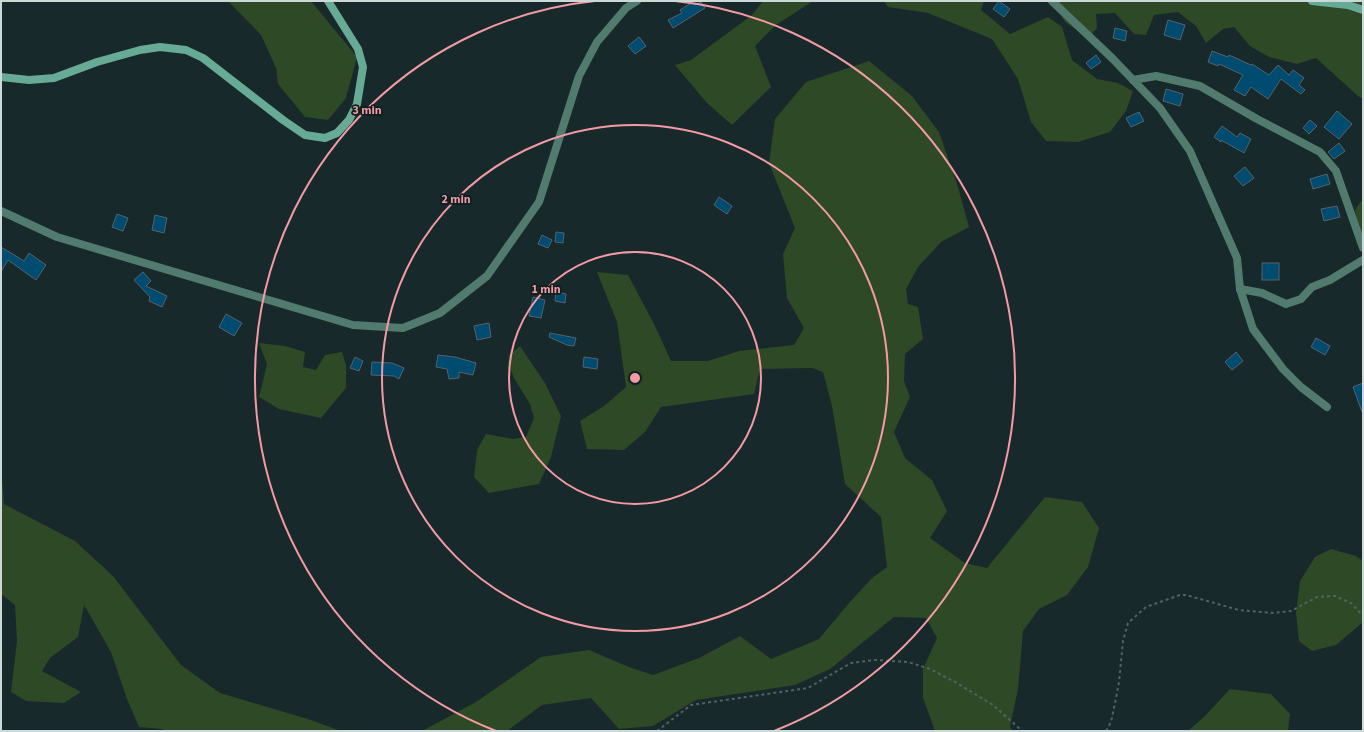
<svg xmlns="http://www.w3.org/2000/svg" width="1364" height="732" font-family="'Source Sans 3',sans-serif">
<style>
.green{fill:#2d4925}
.building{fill:#004b70;stroke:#54636d}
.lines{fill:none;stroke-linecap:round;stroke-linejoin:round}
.path{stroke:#526263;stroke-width:2;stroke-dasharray:3 3;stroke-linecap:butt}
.street{stroke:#517b6e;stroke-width:8}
.secondary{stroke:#67ab97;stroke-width:8}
.ring{fill:none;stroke:#f49aa4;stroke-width:2}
.centre{fill:#f49aa4;stroke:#0d1f21;stroke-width:2}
.ring-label{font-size:12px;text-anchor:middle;font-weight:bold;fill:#f49aa4;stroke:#0d1f21;stroke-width:3.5;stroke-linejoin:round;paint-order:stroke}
</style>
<rect width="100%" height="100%" fill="#17292b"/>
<g class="green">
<path d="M228 1H311L357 57 346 98 328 120 305 117 278 84 276 68 261 35Z"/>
<path d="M763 1H813L776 25 755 46 771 87 732 125 707 103 675 65 691 60 752 15Z"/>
<path d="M884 1H984L981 10 1010 34 1048 17 1062 27 1072 60 1097 79 1118 83 1133 91 1126 111 1110 132 1078 142 1046 141 1031 122 1018 79 992 39 928 13 888 7Z"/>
<path d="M1053 1H1363V99L1358 96 1316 58 1297 64 1269 57 1250 46 1234 27 1223 29 1206 43 1196 26 1178 12 1154 15 1146 35 1134 34 1115 13 1096 14 1097 28 1089 38 1065 22Z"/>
<path d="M869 61 912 96 939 132 958 187 969 227 941 242 918 267 906 289 908 304 918 307 923 339 905 354 904 381 910 397 894 432 905 458 932 480 947 511 930 538 965 563 987 568 1045 497 1082 502 1099 528 1088 567 1067 595 1039 609 1023 631 1018 689 1010 727 1013 731H935L923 698V669L937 638 926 618 894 617 830 669 795 685 696 700 653 726 619 729 591 698 542 705 507 731H419H422L476 702 541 657 589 650 629 667 653 675 699 658 740 636 771 659 819 639 849 603 872 578 887 567 881 517 845 484 832 406 823 372 812 368 760 369 754 394 661 407 645 432 624 450 587 449 580 421 604 406 626 387 617 322 597 272 628 275 654 324 671 361H708L739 351 794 345 804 328 787 298 783 254 795 228 769 163 775 119 806 82Z"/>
<path d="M1363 198V233L1358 228 1355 210Z"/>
<path d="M259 343 285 346 305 352 303 367 316 370 325 355 342 352 346 365V388L321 418 279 409 259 397 267 364Z"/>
<path d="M520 346 545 383 561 416 551 457 539 484 489 493 474 477 477 450 486 434 513 439 526 437 534 418 530 404 514 378 508 363 509 355Z"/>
<path d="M1 464 4 504 75 541 113 576 181 665 220 693 308 719 341 731H166L162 729 139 727 127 699 111 652 84 605 78 637 50 658 42 671 81 692 64 703 26 701 11 692 17 641 15 605 1 594Z"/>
<path d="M1331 549 1356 556 1363 561V622L1336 645 1312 651 1299 641 1296 613 1300 581 1315 557Z"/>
<path d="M1230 689 1271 694 1290 714 1288 731H1188L1205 716Z"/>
</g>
<g class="building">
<path d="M999 1 1010 9 1004 17 993 9Z"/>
<path d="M693 2 695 5 701 2 705 8 673 28 668 20 682 13 680 10Z"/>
<path d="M1168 20 1185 25 1180 40 1164 35Z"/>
<path d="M1115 28 1127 31 1125 41 1113 38Z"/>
<path d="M639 37 646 46 635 54 628 46Z"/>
<path d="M1212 51 1228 57 1229 55 1251 65 1252 64 1269 75 1278 65 1289 75 1293 70 1304 78 1299 85 1305 90 1301 94 1281 79 1268 99 1251 87 1245 96 1234 90 1243 75 1219 64 1218 66 1208 62Z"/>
<path d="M1096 55 1101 62 1091 69 1086 63Z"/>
<path d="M1166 89 1183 94 1180 106 1163 101Z"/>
<path d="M1337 111 1352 124 1339 139 1324 127Z"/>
<path d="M1139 112 1144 121 1131 127 1126 118Z"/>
<path d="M1310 120 1317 126 1309 134 1303 128Z"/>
<path d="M1222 126 1237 137 1240 133 1251 139 1244 153 1221 140V142L1214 137Z"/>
<path d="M1339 143 1345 151 1334 159 1328 152Z"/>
<path d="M1245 167 1254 178 1243 186 1234 176Z"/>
<path d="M1327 174 1330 184 1313 189 1310 179Z"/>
<path d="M719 197 732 206 727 214 714 205Z"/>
<path d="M1337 206 1340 217 1324 221 1321 209Z"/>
<path d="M117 214 128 218 123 231 112 227Z"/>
<path d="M155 215 167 218 164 233 152 230Z"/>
<path d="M556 232 564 233 563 243 555 242Z"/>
<path d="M542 235 552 240 548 248 538 244Z"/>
<path d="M1 247 24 261 29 253 46 265 36 280 8 260 1 272Z"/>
<rect x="1262" y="263" width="17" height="17"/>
<path d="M143 272 151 281 146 286 167 296 162 307 149 301 150 297 134 280Z"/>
<path d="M556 292 566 294 565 303 555 301Z"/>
<path d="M533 297 545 300 541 318 529 316Z"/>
<path d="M226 314 242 323 234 336 219 327Z"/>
<path d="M489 323 491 337 477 340 474 326Z"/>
<path d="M550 333 576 338 574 346 567 345 549 337Z"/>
<path d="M1316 338 1330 346 1325 355 1311 347Z"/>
<path d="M1236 352 1243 361 1232 370 1225 362Z"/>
<path d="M438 355 455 357 476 363 473 375 459 372V378L449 379 447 369 436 367Z"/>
<path d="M355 357 363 361 359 371 350 368Z"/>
<path d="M584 357 598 359 597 369 583 367Z"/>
<path d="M372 362 392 363 404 368 399 379 394 376 371 375Z"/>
<path d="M1363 383V412H1362L1353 387Z"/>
</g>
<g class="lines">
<g class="path">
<path d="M657 731 691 705 808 688 851 663 875 660 908 662 930 669 955 682 993 705 1019 728 1023 731"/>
<path d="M1106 731 1111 722 1115 703 1119 682 1123 641 1128 623 1146 607 1180 595H1186L1239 610 1273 613 1291 611 1317 597 1335 596 1351 603 1363 616"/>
</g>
<g class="street">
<path d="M1052 1 1112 58 1160 108 1190 151 1237 258 1240 289 1253 329 1283 369 1301 387 1327 407"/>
<path d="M1133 80 1156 76 1200 86 1257 119 1320 152 1336 171 1363 248"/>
<path d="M1 211 57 237 353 325 403 328 440 313 487 276 539 202 579 76 597 42 626 8 637 1"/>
<path d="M1240 289 1262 293 1286 304 1301 299 1312 287 1330 280 1363 260"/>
</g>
<g class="secondary">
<path d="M1312 1 1348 5 1363 10"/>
<path d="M1 77 29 80 54 78 97 62 140 50 160 47 186 50 203 58 283 120 305 135 325 138 337 133 349 120 357 104 363 67 358 49 328 1"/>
</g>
</g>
<g class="ring">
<circle cx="635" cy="378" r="126"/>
<circle cx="635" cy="378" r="253"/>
<path d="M496 731A379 379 0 0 1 595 1M675 1A379 379 0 0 1 774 731"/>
</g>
<circle cx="635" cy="378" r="6" class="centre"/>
<g class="ring-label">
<text x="367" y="114">3 min</text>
<text x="456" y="203">2 min</text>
<text x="546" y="293">1 min</text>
</g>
<rect width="1364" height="732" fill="none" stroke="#cdd8d9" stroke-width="4"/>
</svg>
